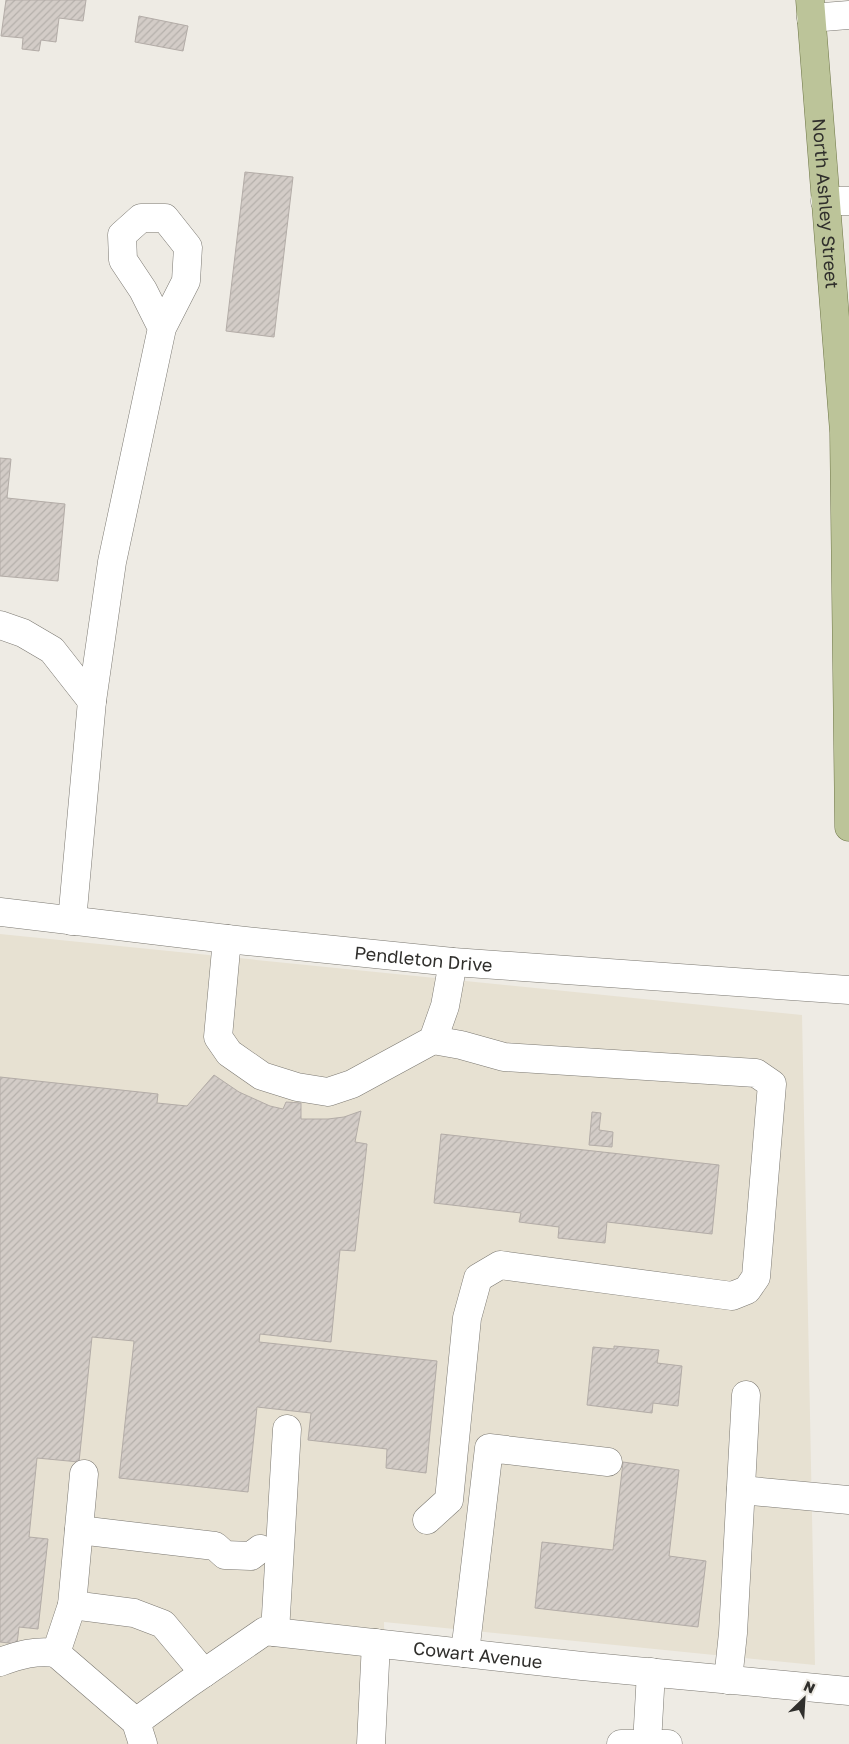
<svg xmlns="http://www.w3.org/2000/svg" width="849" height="1744" font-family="'Golos Text',sans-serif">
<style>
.built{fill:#e7e1d2}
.building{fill:url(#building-hatch);stroke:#b3aca7}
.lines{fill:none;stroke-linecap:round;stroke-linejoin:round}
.minor-casing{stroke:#7b7871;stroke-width:29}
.major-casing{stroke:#6e7647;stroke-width:29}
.minor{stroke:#fff;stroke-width:28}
.major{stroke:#bcc499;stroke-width:28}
.labels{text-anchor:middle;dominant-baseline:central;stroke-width:4;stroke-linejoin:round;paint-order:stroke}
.street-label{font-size:18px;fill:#302f2c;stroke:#eeebe4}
</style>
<defs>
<pattern id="building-hatch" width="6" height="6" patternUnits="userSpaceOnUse" patternTransform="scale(1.25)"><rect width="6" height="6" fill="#d3ccc7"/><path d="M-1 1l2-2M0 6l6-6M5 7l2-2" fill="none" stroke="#b5b0ab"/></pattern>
</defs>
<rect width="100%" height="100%" fill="#eeebe4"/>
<path class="built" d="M0 934 802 1015 815 1665 384 1622 386 1744H0Z"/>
<g class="building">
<path d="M6 0H86L83 21 59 18 56 42 41 40 39 51 22 49 23 38 1 36Z"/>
<path d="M139 16 188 26 183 51 135 42Z"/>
<path d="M245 172 293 177 274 337 226 331Z"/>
<path d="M0 458 11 459 7 498 65 504 58 581 0 576Z"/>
<path d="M214 1075 239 1092 270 1106 283 1109 286 1102 301 1103V1119H328L344 1117 361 1111 355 1142 367 1144 355 1251 340 1250 331 1342 260 1334 259 1342 437 1361 426 1473 386 1468 387 1449 308 1440 311 1413 257 1407 248 1492 119 1478 134 1341 92 1337 79 1462 37 1458 29 1537 48 1539 38 1629 19 1627 17 1644 0 1642V1077L158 1094 157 1103 187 1106Z"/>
<path d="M592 1112 601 1113 599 1130 613 1132 612 1147 589 1145Z"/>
<path d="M441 1134 719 1165 712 1234 607 1222 605 1243 558 1238 559 1227 519 1222 521 1213 434 1203Z"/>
<path d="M614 1346 659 1350 657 1363 682 1366 678 1406 653 1403 652 1413 587 1405 593 1347 614 1349Z"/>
<path d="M623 1462 679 1470 669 1556 706 1561 698 1627 535 1608 542 1542 613 1550Z"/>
</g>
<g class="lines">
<g class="minor-casing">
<g id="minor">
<path d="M811 18 849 15"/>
<path d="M825 201H849"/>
<path d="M0 625 23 633 52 650 92 701"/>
<path id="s1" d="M0 912 227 939 453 962 849 990"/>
<path d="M72 921 92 701 112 562 162 328 186 281 188 247 165 218H141L122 235 123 260 143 290 162 328"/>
<path d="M227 939 218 1037 229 1053 262 1076 297 1087 328 1092 352 1084 433 1040 445 1006 453 962"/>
<path d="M84 1474 72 1605 134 1613 163 1624 204 1673"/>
<path d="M741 1490 849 1500"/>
<path d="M427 1520 449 1500 467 1318 478 1278 500 1265 732 1296 747 1290 756 1277 772 1084 756 1073 504 1057 461 1045 433 1040"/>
<path d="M79 1530 215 1546 225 1555 251 1556 260 1549"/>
<path d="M72 1605 56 1653 136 1722 143 1744"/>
<path d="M275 1632 287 1429"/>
<path d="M465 1653 489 1448 608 1462"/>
<path d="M0 1662C19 1655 36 1650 56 1653"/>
<path d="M728 1680 733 1633 746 1395"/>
<path id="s2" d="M136 1722 188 1684 265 1631 582 1666 849 1691"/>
<path d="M371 1744 376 1643"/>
<path d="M621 1744H668"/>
<path d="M647 1744 651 1672"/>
</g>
</g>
<g class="major-casing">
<g id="major">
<path id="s3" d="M810 0 844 432 849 827"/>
</g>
</g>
<use href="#minor" class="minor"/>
<use href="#major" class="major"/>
</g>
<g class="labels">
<g class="street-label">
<text stroke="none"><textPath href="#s3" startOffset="204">North Ashley Street</textPath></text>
<text stroke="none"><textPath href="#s1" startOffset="426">Pendleton Drive</textPath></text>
<text stroke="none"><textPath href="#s2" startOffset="372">Cowart Avenue</textPath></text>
</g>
</g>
<g transform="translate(804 1699) rotate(25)" stroke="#eeebe4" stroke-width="4" paint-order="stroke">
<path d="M0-4L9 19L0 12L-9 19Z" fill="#302f2c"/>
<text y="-8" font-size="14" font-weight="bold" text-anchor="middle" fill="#302f2c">N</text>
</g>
</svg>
